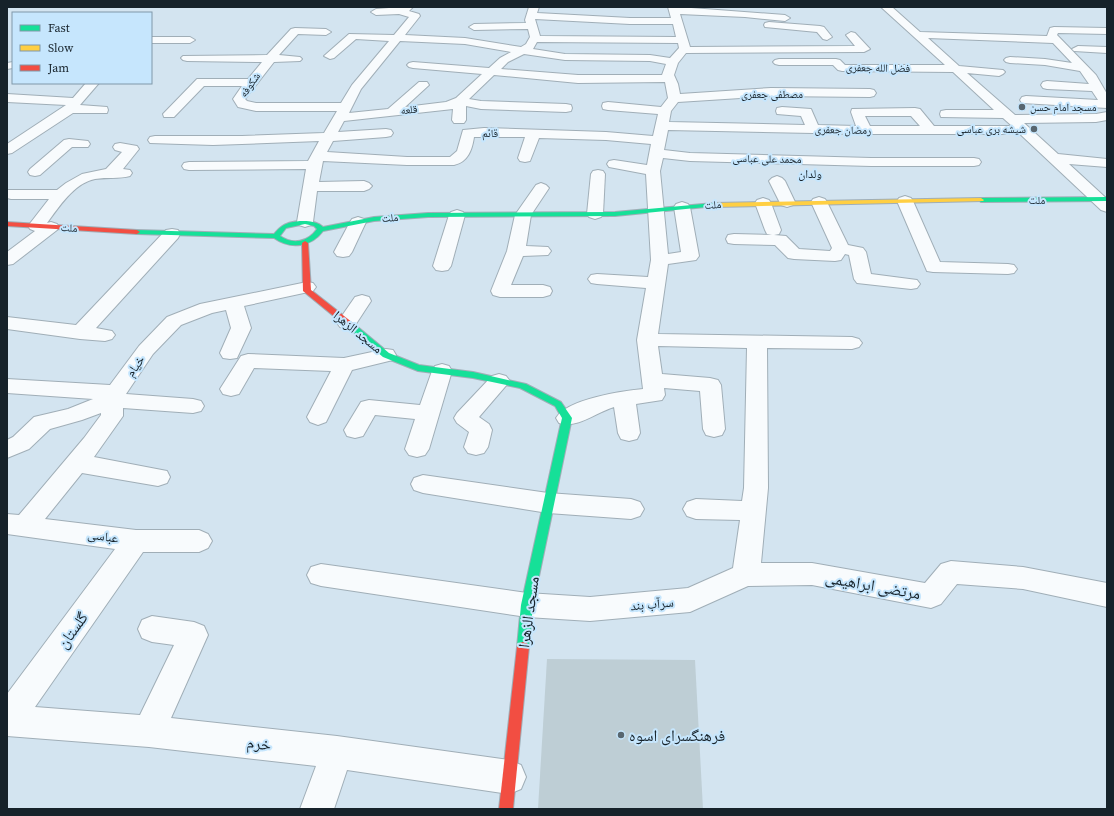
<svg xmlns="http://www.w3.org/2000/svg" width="1114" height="816" font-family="'Source Serif 4','Noto Naskh Arabic',serif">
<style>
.building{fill:#beced5}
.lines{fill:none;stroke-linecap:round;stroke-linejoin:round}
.street-casing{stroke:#a0aeb7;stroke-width:2}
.fast-casing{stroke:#a0aeb7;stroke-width:2}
.slow-casing{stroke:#a0aeb7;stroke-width:2}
.jam-casing{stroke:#a0aeb7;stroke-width:2}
.street{fill:#f8fbfd;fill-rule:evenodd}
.fast{fill:#16e098;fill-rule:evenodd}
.slow{fill:#ffcf43;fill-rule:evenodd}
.jam{fill:#f24e42;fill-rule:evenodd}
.poi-dot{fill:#58666f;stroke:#c6e6fd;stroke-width:1.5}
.labels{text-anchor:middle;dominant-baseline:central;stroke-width:4;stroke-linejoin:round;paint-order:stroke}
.far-street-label{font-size:11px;fill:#16222a;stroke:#c6e6fd}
.far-poi-label{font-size:11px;fill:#16222a;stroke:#c6e6fd;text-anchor:start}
.far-neighbourhood-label{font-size:12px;fill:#16222a;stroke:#c6e6fd}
.street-label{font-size:13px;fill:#16222a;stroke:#c6e6fd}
.near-street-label{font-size:16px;fill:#16222a;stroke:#c6e6fd}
.near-poi-label{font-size:16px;fill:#16222a;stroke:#c6e6fd;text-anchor:start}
</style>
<rect width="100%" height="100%" fill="#d3e4f0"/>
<path class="building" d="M547 659 695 660 703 809H538Z"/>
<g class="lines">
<g class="street-casing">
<g id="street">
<path d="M402 7H413L409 11 419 14 420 16 405 35 465 38 521 47 526 44 530 37 528 29 474 30 469 27 474 24 526 23 525 20 529 7H539L537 13 630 18H671L668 7H678L785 15 790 18 785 21 745 17 680 14 690 47 855 46 846 35 851 32 855 33 870 49 864 52 686 53 678 63 674 75 678 84 680 94 771 88 870 89 874 90 876 93 874 96 870 97 771 96 678 102 671 111 669 122 805 125 801 116 777 114 776 111 777 108 782 107 811 109 818 125 856 126 851 112 852 109 915 108 920 109 934 126H1012L1003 118 941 117 940 114 941 111 946 110H994L953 72 842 71 838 70 833 65H779L775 64 773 62 775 60 779 59H836L840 60 845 65H945L881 7H892L920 32 1047 36 1050 28 1054 27 1107 28V34L1058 33 1057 35 1096 75 1107 94V108L1022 103 1020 100 1022 97 1026 96 1098 100 1092 91 1047 89 1043 88 1041 85 1043 82 1047 81 1089 84 1080 71 1045 65 1010 63 1006 62 1004 60 1006 58 1010 57 1045 59 1072 63 1053 43 928 38 959 66 1003 70 1005 72 1003 74 999 76 967 73 1015 115 1096 114 1107 112V120L1096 122 1024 123 1058 154 1107 159V167L1069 164 1107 199V212L1101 210 1020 134H865L668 130 664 150 690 153 871 158H974L979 159 981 162 979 165 974 166H871L690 161 663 158 660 171 668 254 681 252 674 207 676 204 682 202 688 204 690 207 699 256 696 260 668 264 658 334 852 337 859 339 862 343 859 347 852 349 767 348 768 488 761 563H812L925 583 941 564 951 561 1023 567 1107 583V607L1023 589 957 584 941 604 931 608 812 585 748 586 690 612 590 621 527 617 321 586 311 583 307 575 311 567 321 564 527 593 590 597 688 588 733 568 740 520 696 519 687 516 683 509 687 502 696 499 742 501 744 488 747 348 658 346 662 374 710 378 718 380 721 385 725 429 722 435 714 437 706 435 703 429 700 391 664 388 665 395 662 400 636 404 640 433 637 439 629 441 621 439 618 433 614 407C597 412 577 429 559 423L556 418C567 399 622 391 643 389L637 340 646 288 597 284 591 283 588 279 591 275 597 274 648 277 651 260 646 174 609 167 607 164 609 161 614 160 647 165 651 144 606 140 539 138 530 161 525 162 520 161 518 158 525 137H474C472 150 468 162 454 165H407L323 161 319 182 364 181 369 183 372 186 369 189 364 191H317L313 222 311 225 305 227 299 225 297 222 306 169 189 170 184 169 182 166 184 163 189 162 308 161 319 141 213 145 150 143 148 140 150 137 155 136H242L324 133 337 111H256L238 107 233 99 242 86H204L174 117H164L163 114 197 79H248L262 62 187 61 183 60 181 58 183 56 267 55 291 29 295 28 326 29 331 32 326 35 298 34 279 55 300 57 302 59 300 61 274 62 245 99 247 101 256 103H341L352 85 389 41 356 39 334 58 330 59 324 56 349 34 394 35 409 17 399 14 376 15 371 12 376 9ZM535 19 630 24H673L676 37 540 36ZM400 41 465 44 511 52 500 58 489 68 413 62 409 63 407 65 409 67 413 68 482 74 456 98 446 102 405 107 429 85 427 82H419L388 109 349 113 361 89ZM537 42 678 43 679 48 670 58 650 55 565 54 533 49ZM524 54 565 60 650 61 666 64 662 75H578L501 69 508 62ZM494 75 578 83 665 82 668 98 661 107 608 102 603 103 602 106 603 109 608 110 658 114 653 136 606 132 484 128 463 130 457 151 450 157H407L327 152 333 141 386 137 391 136 393 133 391 130 386 129 338 132 344 121 453 109 452 120 454 123H464L466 120V106L481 109 566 112 571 111 572 108 571 105 566 104 481 101 469 99ZM865 116H911L920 126H870Z"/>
<path d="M769 22 820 26 824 27 832 37 827 40 823 39 817 32 765 27 764 25 765 23Z"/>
<path d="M151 37H190L195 40 190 43H151Z"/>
<path d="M1078 46 1107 47V53L1074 51 1072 49Z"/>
<path d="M13 62V68L7 69V63Z"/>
<path d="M86 83H99L80 105 107 107 108 110 107 113H73L12 153 7 154V144L66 105 7 102V94L73 98Z"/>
<path d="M69 139 88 141 90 144 88 147H72L40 175 35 176 30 175 28 172 30 169 64 140Z"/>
<path d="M120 143 137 146 139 149 123 169 130 170 132 173 130 176C119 179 107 177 95 179 74 183 59 207 47 223L51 222 57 224 59 227 57 230 13 264 7 265V252L35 231 30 229 28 226 49 199H11L7 198V190H57L66 183 82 174 106 169 122 152 115 150 113 147 115 144Z"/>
<path d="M598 170 603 171 605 174 603 214 601 217 595 219 589 217 587 214 591 174 593 171Z"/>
<path d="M777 176 782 178 785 181 795 202 793 205 787 207 781 205 769 181 772 178Z"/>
<path d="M541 183 546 185 549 188 531 215 526 246 548 247 551 251 548 255 523 256 511 285H543L550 287 552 291 550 295 543 297H500L493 295 491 291 507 251 515 215 536 185Z"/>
<path d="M905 196 911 198 913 201 940 262 1008 264 1014 265 1017 269 1014 273 1008 274 933 272 927 271 897 201 899 198Z"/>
<path d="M819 197 825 199 827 202 848 245 863 248 866 252 871 274 917 280 920 284 917 288 911 289 857 283 854 279 849 255 845 254 841 260 835 261 794 259 788 258 775 245 734 244 728 243 726 239 728 235 734 234 772 235 767 234 765 230 755 203 757 200 763 198 769 200 771 203 781 230 779 234 774 235 786 236 799 249 830 251 832 248 811 202 813 199Z"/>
<path d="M457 210 463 212 465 215 451 266 448 270 442 271 436 270 433 266 449 215 451 212Z"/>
<path d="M358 217 364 219 366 222 352 252 349 256 343 257 337 256 334 252 350 222 352 219Z"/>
<path d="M172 229 178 230 180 234 178 238 96 328 112 331 115 335 112 339 105 341 80 339 7 329V317L76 325 166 230Z"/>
<path d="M307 282 313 283 316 287 313 291 244 306 251 328 237 358 230 359 223 358 220 353 231 328 226 310 212 313 181 325 153 354 126 394 193 399 201 401 204 406 201 411 193 413 123 408V416L94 457 167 471 170 477 167 483 158 486 82 473 45 519 136 530H199L208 534 212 541 208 548 199 552H143L35 707 140 715 174 645 152 642 142 638 138 629 142 620 152 616 194 622 204 626 208 635 171 718 337 736 509 760 521 765 526 777 521 789 509 794 347 770 334 809H300L316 766 149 747 7 736V694L115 549 7 534V514L19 515 84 438 101 415V413L82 420 50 429 29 449 7 458V440L13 437 34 417 68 409 93 399 7 393V379L110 385 139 346 167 317 200 304Z"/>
<path d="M362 295 369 297 371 301 354 327 347 329 340 327 337 323 355 297Z"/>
<path d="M386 349 393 350 396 355 393 360 352 370 326 422 318 425 310 422 307 417 331 371 254 368 239 394 231 396 223 394 220 389 241 356 248 354 344 358Z"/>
<path d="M442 364 449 366 452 371 429 449 425 455 417 457 409 455 405 449 415 419 375 415 363 436 355 438 347 436 344 430 361 402 369 400 420 405 432 371 435 366Z"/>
<path d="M499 374 506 376 510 381 479 417 489 424 492 430 488 447 484 453 476 455 468 453 464 447 469 432 457 423 454 418 457 413 492 376Z"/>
<path d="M423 475 548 493 631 499 640 502 644 509 640 516 631 519 548 513 423 493 414 490 411 484 414 478Z"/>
</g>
</g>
<g class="fast-casing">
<g id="fast">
<path d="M1107 197V201L981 202 978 200 981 198Z"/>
<path d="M714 203 716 204V206L615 216 428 217 374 221 323 231C311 247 291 250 274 238L137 234 134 232 137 230 274 234C276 232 278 229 281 227 289 220 314 218 323 227L374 217 428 213 615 212ZM305 224 314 226 317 229C308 242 293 245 280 236L286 228Z"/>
<path d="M347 323H353L389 353 419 365 473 372 526 384 561 402 572 418 533 605 529 647 527 651 523 652 519 651 517 647 521 605 562 418 555 406 520 388 473 378 418 371 383 357 347 327 346 325Z"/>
</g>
</g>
<g class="slow-casing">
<path id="slow" d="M981 198 984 200 983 201 714 207 711 205 714 203Z"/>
</g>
<g class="jam-casing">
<g id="jam">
<path d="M7 222 137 230 140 232 137 234 7 226Z"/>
<path d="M305 241 308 243 311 290 353 323 354 325 353 327H347L303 291 302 243Z"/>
<path d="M523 642 527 643 529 647 513 809H499L517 647 519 643Z"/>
</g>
</g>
<use href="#street" class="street"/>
<use href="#fast" class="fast"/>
<use href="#slow" class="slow"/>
<use href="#jam" class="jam"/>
</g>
<g class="poi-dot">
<circle cx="1022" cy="107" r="4"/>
<circle cx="1034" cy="129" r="4"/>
<circle cx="621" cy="735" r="4"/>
</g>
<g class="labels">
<g class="far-street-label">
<text transform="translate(878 68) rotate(1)">فضل الله جعفری</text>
<text transform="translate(250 85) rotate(-55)">شکوفه</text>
<text x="772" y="94">مصطفی جعفری</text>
<text transform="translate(409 110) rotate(-6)">قلعه</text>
<text transform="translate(843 130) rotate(1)">رمضان جعفری</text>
<text x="490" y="133">قائم</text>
<text transform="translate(767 159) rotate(1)">محمد علی عباسی</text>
<text x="1037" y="200">ملت</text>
<text transform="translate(713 205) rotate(-3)">ملت</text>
<text transform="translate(390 218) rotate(-4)">ملت</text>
<text transform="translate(69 228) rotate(3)">ملت</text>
</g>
<g class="far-poi-label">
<text x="1030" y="107">مسجد امام حسن</text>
<text x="1026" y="129" text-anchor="end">شیشه بری عباسی</text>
</g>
<g class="far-neighbourhood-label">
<text x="810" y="174">ولدان</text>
</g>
<g class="street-label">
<text transform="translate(358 332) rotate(39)">مسجد الزهرا</text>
<text transform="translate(135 366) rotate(-55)">خیام</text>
<text transform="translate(103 536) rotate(8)">عباسی</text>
<text transform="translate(652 604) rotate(-5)">سرآب بند</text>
</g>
<g class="near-street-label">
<text transform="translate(873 585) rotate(10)">مرتضی ابراهیمی</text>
<text transform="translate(528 612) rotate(-82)">مسجد الزهرا</text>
<text transform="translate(72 630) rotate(-54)">گلستان</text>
<text transform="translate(259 743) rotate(6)">خرم</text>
</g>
<g class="near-poi-label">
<text x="629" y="735">فرهنگسرای اسوه</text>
</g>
</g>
<rect width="1114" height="816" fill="none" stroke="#16222a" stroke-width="16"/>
<rect x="12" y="12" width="140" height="72" fill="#c6e6fd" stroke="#8098a9"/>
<rect x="20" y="25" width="20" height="6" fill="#16e098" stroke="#8098a9"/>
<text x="48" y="32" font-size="12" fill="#16222a">Fast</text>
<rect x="20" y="45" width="20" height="6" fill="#ffcf43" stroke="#8098a9"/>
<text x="48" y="52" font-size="12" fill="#16222a">Slow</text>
<rect x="20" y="65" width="20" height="6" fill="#f24e42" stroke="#8098a9"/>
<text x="48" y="72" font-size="12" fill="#16222a">Jam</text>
</svg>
